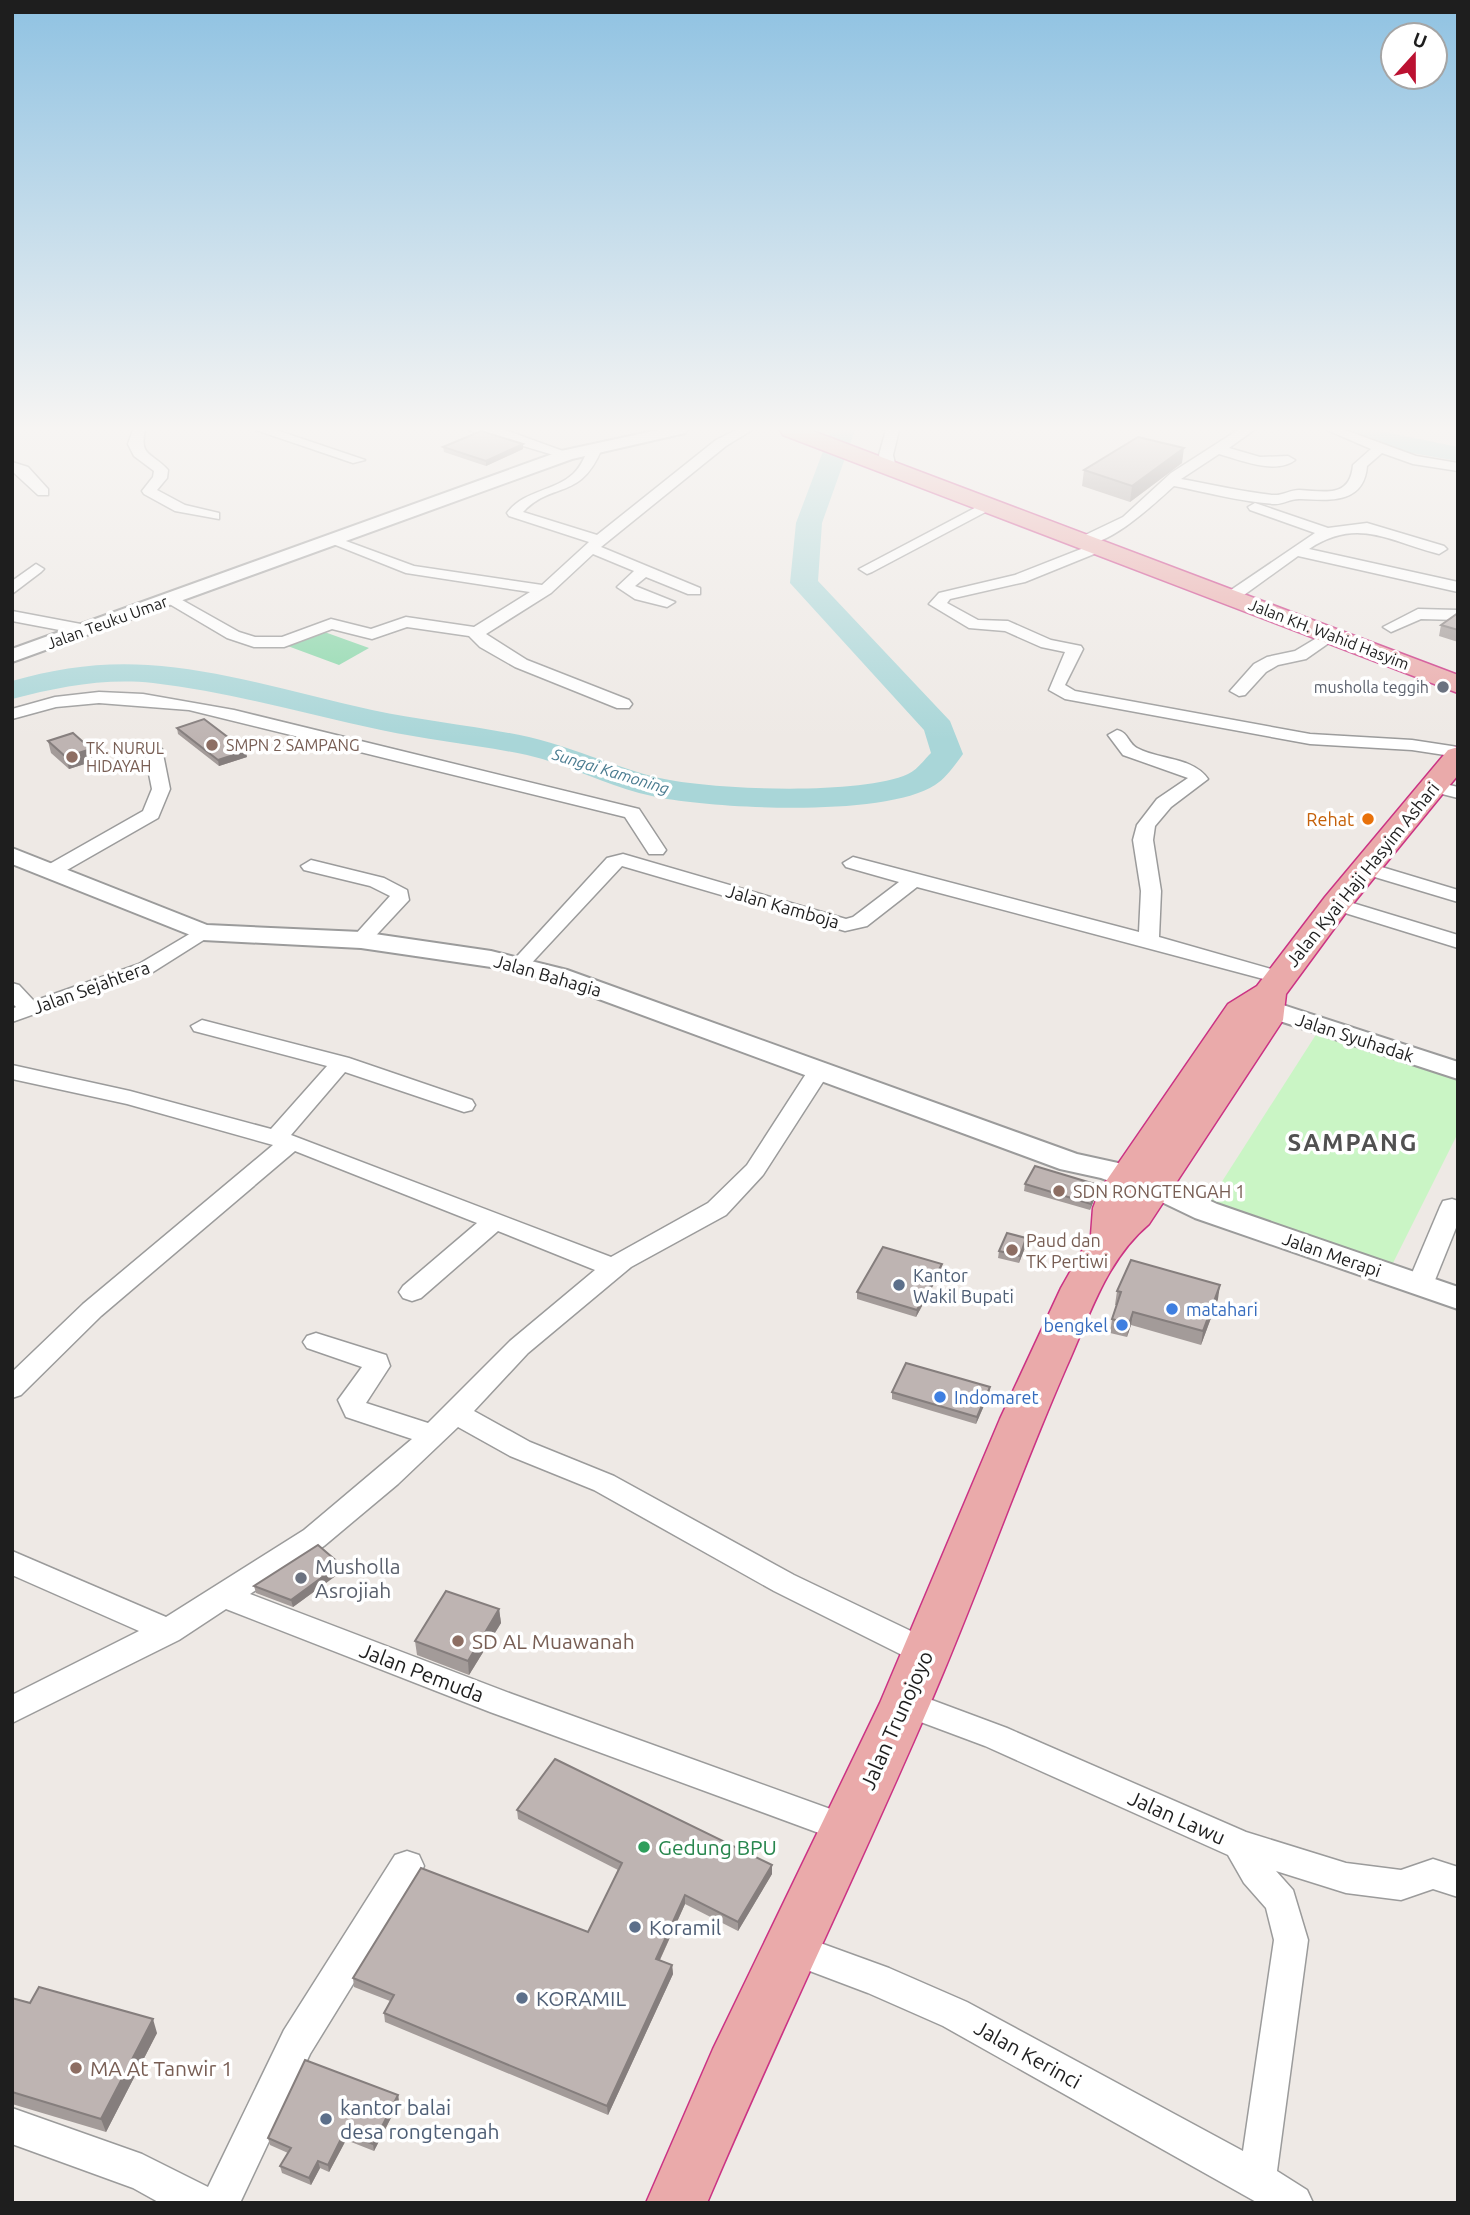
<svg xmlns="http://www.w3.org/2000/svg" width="1470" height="2215" font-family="Ubuntu,sans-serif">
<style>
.park{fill:#caf5c5}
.pitch{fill:#89d7aa}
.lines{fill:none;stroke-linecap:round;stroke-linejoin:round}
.river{fill:#a9d6d8;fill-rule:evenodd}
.minor-casing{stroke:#9b9b9b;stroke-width:3}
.tertiary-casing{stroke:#9b9b9b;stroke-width:4}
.trunk-casing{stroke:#cb3384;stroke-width:3}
.minor{fill:#fff;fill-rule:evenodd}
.tertiary{fill:#fff;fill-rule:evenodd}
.trunk{fill:#eaaaaa;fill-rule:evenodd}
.wall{fill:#a39b99}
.shaded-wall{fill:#857e7d}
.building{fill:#beb4b2;stroke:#857e7d;stroke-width:2}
.worship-dot{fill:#6b7280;stroke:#fff;stroke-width:2.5}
.education-dot{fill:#8d6e63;stroke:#fff;stroke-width:2.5}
.food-dot{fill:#e8710a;stroke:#fff;stroke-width:2.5}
.service-dot{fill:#5c6f8a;stroke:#fff;stroke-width:2.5}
.shop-dot{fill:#3f7fe0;stroke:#fff;stroke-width:2.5}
.leisure-dot{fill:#2e9e5b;stroke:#fff;stroke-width:2.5}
.labels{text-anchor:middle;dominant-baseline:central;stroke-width:7;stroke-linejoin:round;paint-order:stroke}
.far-street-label{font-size:16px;fill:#1e1e1e;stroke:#fff}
.far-worship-label{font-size:16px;fill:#5b616d;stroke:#fff;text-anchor:end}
.far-education-label{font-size:16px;fill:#785e54;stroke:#fff;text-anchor:start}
.far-water-label{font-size:16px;font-style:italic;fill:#487a8f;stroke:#fff}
.food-label{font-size:18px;fill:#c56008;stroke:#fff;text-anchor:end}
.street-label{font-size:18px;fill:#1e1e1e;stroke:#fff}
.education-label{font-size:18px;fill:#785e54;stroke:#fff;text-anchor:start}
.service-label{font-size:18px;fill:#4e5e75;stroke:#fff;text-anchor:start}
.shop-label{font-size:18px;fill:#366cbe;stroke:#fff;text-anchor:start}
.near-worship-label{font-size:21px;fill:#5b616d;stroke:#fff;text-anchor:start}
.near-education-label{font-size:21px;fill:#785e54;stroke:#fff;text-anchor:start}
.near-street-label{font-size:21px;fill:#1e1e1e;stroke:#fff}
.near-leisure-label{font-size:21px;fill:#27864d;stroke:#fff;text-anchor:start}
.near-service-label{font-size:21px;fill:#4e5e75;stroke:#fff;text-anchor:start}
.district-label{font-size:24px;font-weight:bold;letter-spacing:2px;fill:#515151;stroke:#fff}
</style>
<rect width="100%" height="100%" fill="#eee9e5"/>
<path class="park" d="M1317 1033 1458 1080V1133L1390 1269 1207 1205Z"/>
<path class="pitch" d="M319 630 369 648 339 665 285 645Z"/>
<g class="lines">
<g class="river">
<path d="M831 430H855L822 523 818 581 950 721 963 754C955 765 946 778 935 785 885 818 710 809 652 796 609 787 570 765 527 755 478 745 429 740 381 730 305 714 230 692 153 683 104 678 59 687 12 699V681C58 668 101 662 148 665 224 670 298 694 372 710 424 721 477 726 529 737 572 747 612 766 655 777 707 790 860 796 908 774 917 770 924 760 931 753L924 730 790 583 796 523Z"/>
<path d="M1339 430H1375L1458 447V461L1389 449 1343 435Z"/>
</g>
<g class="minor-casing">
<g id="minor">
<path d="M133 430H145C139 457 152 452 168 470L167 478 157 490 185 505 219 513V519L175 511 144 494 142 491 153 477 154 471 134 456 128 444Z"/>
<path d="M256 430H276L365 460 353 463Z"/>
<path d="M469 430H505L574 455 567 459Z"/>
<path d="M736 430H752L726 446 601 547 700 588V594H688L646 577 635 586 675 602 667 607 635 599 617 587 634 571 593 554 551 593 486 634 527 660 629 700 632 704 629 708H617L515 667 480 647 469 636 407 627 372 639 332 629 284 647H254L227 638 161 599 169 594 175 596 239 632 255 637H282L331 619 371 629 406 617 474 627 530 592 406 573 323 540 325 537H335L414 566 542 585 589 542 509 516 507 513C524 490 553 492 573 474 582 466 585 455 590 445H600L602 448C581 501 552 481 523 512L597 535 716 440Z"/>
<path d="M886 430H899L893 455 896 468 889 472 882 468 879 455Z"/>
<path d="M1238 430H1254L1229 448 1260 457 1288 456 1295 460C1276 475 1240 460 1219 454L1181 479C1211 484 1242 492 1273 495 1282 496 1290 490 1299 490 1324 491 1350 499 1353 465L1371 449 1327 430H1345L1416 456 1458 463V471L1413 464 1382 453 1367 466C1364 505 1328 500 1301 499 1292 498 1284 504 1275 504 1241 502 1206 492 1174 486 1155 503 1106 550 1079 544V538L1123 517 1171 473Z"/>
<path d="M12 462 28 467 48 489V495H38L12 471Z"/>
<path d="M988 501 995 505 993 508 872 572 867 574 859 569Z"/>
<path d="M1255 503 1328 528 1367 523 1444 546 1447 549 1439 554C1388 541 1358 517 1309 549L1458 582V592L1298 556 1237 600H1225V594L1315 533 1250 510 1248 507Z"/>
<path d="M1099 542 1107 547 1104 550 1025 582 950 599 947 603 978 620 1008 621 1051 640 1081 646 1083 649 1065 685 1075 691 1310 734 1412 740 1458 747V757L1412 750 1310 744 1065 699 1049 690 1065 652 1041 647 1005 631 969 628 929 604 939 593 1015 575Z"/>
<path d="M36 564 44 569 41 572 12 594V581Z"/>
<path d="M1418 609 1458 610V620L1421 619 1391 632 1383 627Z"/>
<path d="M12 611 86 625 94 630 86 635 12 621Z"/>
<path d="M1330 630 1336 632V638L1306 659 1278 665 1266 672 1245 695 1239 696 1230 691 1254 664 1267 657 1295 651Z"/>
<path d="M99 692 143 694 234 710 639 809 666 850 663 854H649L625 817 189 710 99 703 56 707 12 719V709L55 697Z"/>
<path d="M1117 730C1128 732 1128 743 1137 748 1159 760 1193 757 1208 779L1171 807 1155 826 1153 840 1161 891 1159 937 1285 973 1288 977 1285 981H1271L917 887 867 926 845 931 622 866 526 969 519 971 509 965 607 858 623 854 846 919 853 917 899 882 846 867 843 863 853 857 1139 932 1141 891 1133 840 1137 825 1157 799 1188 778 1123 755 1108 735Z"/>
<path d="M153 744 162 749 170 789 158 818 60 874H46L43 870 46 866 143 811 152 789 144 749Z"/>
<path d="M1432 781 1458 787V798L1426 790 1423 786 1426 782Z"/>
<path d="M311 860 384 878 407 890 409 900 368 944H354L351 940 354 936 390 896 370 886 304 870 301 866Z"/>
<path d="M1365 862 1458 890V902L1358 872 1355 868 1358 864Z"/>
<path d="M1336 898 1458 935V948L1329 908 1326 904Z"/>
<path d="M203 926 210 928 213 932 210 936 153 972 12 1022V1009L16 1007 12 1003V983L19 985 34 1001 139 964Z"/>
<path d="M202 1020 349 1058 472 1100 475 1105 472 1110 464 1112 345 1072 291 1135 611 1257 708 1203 747 1165 811 1066H827L830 1071 763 1175 726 1215 631 1267 528 1353 474 1411 530 1442 614 1476 794 1575 938 1644 942 1653 938 1662 927 1665 916 1662 774 1591 594 1490 510 1456 458 1427 398 1484 324 1546 250 1594 512 1694 858 1819 862 1829 858 1839 846 1843 490 1712 226 1609 179 1640 12 1723V1695L139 1631 12 1575V1551L166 1617 304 1530 412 1439 346 1417 338 1400 362 1367 307 1348 303 1342 307 1336 316 1333 386 1355 390 1366 366 1403 428 1423 510 1341 595 1270 498 1231 421 1298 412 1301 403 1298 399 1292 403 1286 477 1223 295 1151 101 1316 21 1395 12 1398V1372L83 1304 273 1145 127 1104 12 1079V1065L130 1091 271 1129 327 1066 194 1031 191 1026Z"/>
<path d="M1452 1199 1458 1201V1223L1433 1285 1429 1291 1420 1294 1411 1291 1407 1285 1440 1207 1443 1201Z"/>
<path d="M905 1690 1007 1728 1246 1832 1346 1863 1401 1870 1433 1859 1458 1867V1897L1433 1889 1401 1900 1346 1893 1276 1871 1293 1890 1308 1940 1277 2171 1307 2190 1313 2203H1258L943 2026 868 1993 778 1959 773 1948 778 1937 790 1932 889 1968 967 2002 1243 2151 1274 1940 1266 1908 1244 1883 1228 1855 985 1746 894 1712 890 1703 894 1694Z"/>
<path d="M407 1851 419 1855 424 1866 419 1877 310 2054 240 2203H160L133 2188 12 2144V2108L142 2154 208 2187 284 2030 395 1855Z"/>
</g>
</g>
<g class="tertiary-casing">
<g id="tertiary">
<path d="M658 430H687L685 433 572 459 12 662V649L561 451Z"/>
<path d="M12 848 207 925 361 932 491 951 567 970 1077 1154 1118 1163 1163 1179 1217 1204 1458 1287V1309L1195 1218 1143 1193 1101 1178 1060 1169 550 981 491 967 361 948 203 940 12 864Z"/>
<path d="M1252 995 1458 1062V1079L1243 1009 1239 1003 1243 997Z"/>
</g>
</g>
<g class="trunk-casing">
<g id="trunk">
<path d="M780 430H810L1458 675V693L783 435Z"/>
<path d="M1458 747V775L1347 911 1286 994 1283 1020 1149 1224C1106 1260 1089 1317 1066 1368 1018 1478 978 1593 930 1704 858 1871 778 2035 707 2203H646L713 2049 880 1703 1000 1419 1061 1288 1091 1235 1093 1208 1100 1190 1228 1004 1257 986 1325 897 1448 750Z"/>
</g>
</g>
<use href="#minor" class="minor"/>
<use href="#tertiary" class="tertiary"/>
<use href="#trunk" class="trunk"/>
</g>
<g class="wall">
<path d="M523 444V449L486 466 444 452 443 447Z"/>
<path d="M1182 463 1130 502 1082 486 1084 470Z"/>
<path d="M1458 613V642L1439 636 1441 625Z"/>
<path d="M177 728 247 757 219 766 178 734Z"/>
<path d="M48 741 91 749 94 761 69 769 51 753Z"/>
<path d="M1025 1184 1097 1192 1090 1210 1024 1191Z"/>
<path d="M1026 1238V1245L1019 1263 998 1258 999 1251Z"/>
<path d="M941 1271 916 1317 857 1299V1292Z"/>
<path d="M1117 1291 1218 1299 1201 1345 1131 1325 1127 1337 1110 1333 1112 1319 1117 1305H1115Z"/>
<path d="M892 1392 989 1394 976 1424 892 1399Z"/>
<path d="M341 1572 293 1607 256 1593 254 1586Z"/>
<path d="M499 1609 501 1623 469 1675 417 1655 415 1641Z"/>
<path d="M517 1810 772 1865V1874L738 1931 685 1904 660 1960 672 1965 673 1974 608 2115 385 2022 384 2013 390 2001 354 1987 353 1978 588 1932 618 1870 518 1819Z"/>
<path d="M12 1998 157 2033 106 2132 12 2104Z"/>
<path d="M398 2095 399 2102 374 2151 346 2140 329 2172 320 2168 311 2185 282 2173 280 2166 288 2153 270 2145 268 2138Z"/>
</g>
<g class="shaded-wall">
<path d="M523 444V449L486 466V461Z"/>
<path d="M1184 448 1182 463 1130 502 1132 486Z"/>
<path d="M91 749 94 761 69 769 66 757Z"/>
<path d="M246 751 247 757 219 766 218 760Z"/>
<path d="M1098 1185 1097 1192 1090 1210 1091 1204Z"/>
<path d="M1026 1238V1245L1019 1263 1020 1256Z"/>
<path d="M942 1264 941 1271 916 1317 917 1310Z"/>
<path d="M1220 1285 1218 1299 1201 1345 1203 1331Z"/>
<path d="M1133 1312 1131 1325 1127 1337 1129 1324Z"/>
<path d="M990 1387 989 1394 976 1424 977 1417Z"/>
<path d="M340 1564 341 1572 293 1607 291 1600Z"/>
<path d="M499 1609 501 1623 469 1675 468 1661Z"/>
<path d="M772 1865V1874L738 1931V1922Z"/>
<path d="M685 1895V1904L656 1968V1959Z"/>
<path d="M672 1965 673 1974 608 2115 607 2106Z"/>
<path d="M153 2019 157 2033 106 2132 101 2119Z"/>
<path d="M398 2095 399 2102 374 2151 373 2144Z"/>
<path d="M344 2133 346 2140 329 2172 328 2165Z"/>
<path d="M318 2161 320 2168 311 2185 309 2178Z"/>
</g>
<g class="building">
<path d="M481 431 523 444 486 461 443 447Z"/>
<path d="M1138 437 1184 448 1132 486 1084 470Z"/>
<path d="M1458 613V630L1441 625Z"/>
<path d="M204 719 246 751 218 760 177 728Z"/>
<path d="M73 733 91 749 66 757 48 741Z"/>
<path d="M1035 1166 1098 1185 1091 1204 1025 1184Z"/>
<path d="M1007 1233 1026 1238 1020 1256 999 1251Z"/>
<path d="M883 1247 942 1264 917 1310 857 1292Z"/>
<path d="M1131 1260 1220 1285 1203 1331 1133 1312 1129 1324 1112 1319 1121 1292 1117 1291Z"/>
<path d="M906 1363 990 1387 977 1417 892 1392Z"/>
<path d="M318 1545 340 1564 291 1600 254 1586Z"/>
<path d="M446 1591 499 1609 468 1661 415 1641Z"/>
<path d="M555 1759 772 1865 738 1922 685 1895 656 1959 672 1965 607 2106 384 2013 394 1995 353 1978 421 1868 588 1932 622 1863 517 1810Z"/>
<path d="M39 1987 153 2019 101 2119 12 2092V1998L30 2003Z"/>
<path d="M305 2060 398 2095 373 2144 344 2133 328 2165 318 2161 309 2178 280 2166 291 2148 268 2138Z"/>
</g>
<linearGradient id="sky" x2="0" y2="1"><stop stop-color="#8fc2e2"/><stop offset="0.58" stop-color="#f7f5f3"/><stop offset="1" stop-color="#f7f5f3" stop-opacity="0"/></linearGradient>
<rect width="1470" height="740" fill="url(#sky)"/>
<g class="worship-dot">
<circle cx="1443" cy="687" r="7"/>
<circle cx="301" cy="1578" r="7"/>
</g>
<g class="education-dot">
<circle cx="212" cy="745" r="7"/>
<circle cx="72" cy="757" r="7"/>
<circle cx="1059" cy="1191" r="7"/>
<circle cx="1012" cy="1250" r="7"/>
<circle cx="458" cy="1641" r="7"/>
<circle cx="76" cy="2068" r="7"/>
</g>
<circle class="food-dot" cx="1368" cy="819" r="7"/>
<g class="service-dot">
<circle cx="899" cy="1285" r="7"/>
<circle cx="635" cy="1927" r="7"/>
<circle cx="522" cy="1998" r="7"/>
<circle cx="326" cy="2119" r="7"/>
</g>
<g class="shop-dot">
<circle cx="1172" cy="1309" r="7"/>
<circle cx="1122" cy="1325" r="7"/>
<circle cx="940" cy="1397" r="7"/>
</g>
<circle class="leisure-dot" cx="644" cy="1847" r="7"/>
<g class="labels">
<g class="far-street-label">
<text transform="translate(107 622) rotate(-20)">Jalan Teuku Umar</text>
<text transform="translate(1329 634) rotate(21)">Jalan KH. Wahid Hasyim</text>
</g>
<g class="far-worship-label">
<text x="1429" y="687">musholla teggih</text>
</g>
<g class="far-education-label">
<text x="226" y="745">SMPN 2 SAMPANG</text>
<text x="86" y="748">TK. NURUL<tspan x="86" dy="18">HIDAYAH</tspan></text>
</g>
<g class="far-water-label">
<text transform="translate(611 771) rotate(17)">Sungai Kamoning</text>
</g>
<g class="food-label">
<text x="1354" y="819">Rehat</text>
</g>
<g class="street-label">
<text transform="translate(1362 874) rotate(-51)">Jalan Kyai Haji Hasyim Ashari</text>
<text transform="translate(783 906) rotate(16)">Jalan Kamboja</text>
<text transform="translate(548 975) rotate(16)">Jalan Bahagia</text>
<text transform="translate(91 987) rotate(-20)">Jalan Sejahtera</text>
<text transform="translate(1355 1037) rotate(18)">Jalan Syuhadak</text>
<text transform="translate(1332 1254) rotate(19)">Jalan Merapi</text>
</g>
<g class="education-label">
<text x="1073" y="1191">SDN RONGTENGAH 1</text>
<text x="1026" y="1240">Paud dan<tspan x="1026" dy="21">TK Pertiwi</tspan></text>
</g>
<g class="service-label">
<text x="913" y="1275">Kantor<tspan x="913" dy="21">Wakil Bupati</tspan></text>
</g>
<g class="shop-label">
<text x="1186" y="1309">matahari</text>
<text x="1108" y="1325" text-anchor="end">bengkel</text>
<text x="954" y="1397">Indomaret</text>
</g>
<g class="near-worship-label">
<text x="315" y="1566">Musholla<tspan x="315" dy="24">Asrojiah</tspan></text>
</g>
<g class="near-education-label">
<text x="472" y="1641">SD AL Muawanah</text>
<text x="90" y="2068">MA At Tanwir 1</text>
</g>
<g class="near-street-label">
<text transform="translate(422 1672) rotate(21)">Jalan Pemuda</text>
<text transform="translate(896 1720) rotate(-66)">Jalan Trunojoyo</text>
<text transform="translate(1177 1817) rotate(24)">Jalan Lawu</text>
<text transform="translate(1028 2054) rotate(29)">Jalan Kerinci</text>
</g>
<g class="near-leisure-label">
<text x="658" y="1847">Gedung BPU</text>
</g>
<g class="near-service-label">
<text x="649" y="1927">Koramil</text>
<text x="536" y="1998">KORAMIL</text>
<text x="340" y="2107">kantor balai<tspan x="340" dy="24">desa rongtengah</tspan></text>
</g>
<g class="district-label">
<text x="1353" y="1142">SAMPANG</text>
</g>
</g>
<rect width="1470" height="2215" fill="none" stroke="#1e1e1e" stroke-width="28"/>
<g transform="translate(1414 56) rotate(21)"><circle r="33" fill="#ffffff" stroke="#a5a5a5" stroke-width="2"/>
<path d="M0-5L12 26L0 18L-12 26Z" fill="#bb1131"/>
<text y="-10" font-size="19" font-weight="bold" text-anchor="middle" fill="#1e1e1e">U</text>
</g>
</svg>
